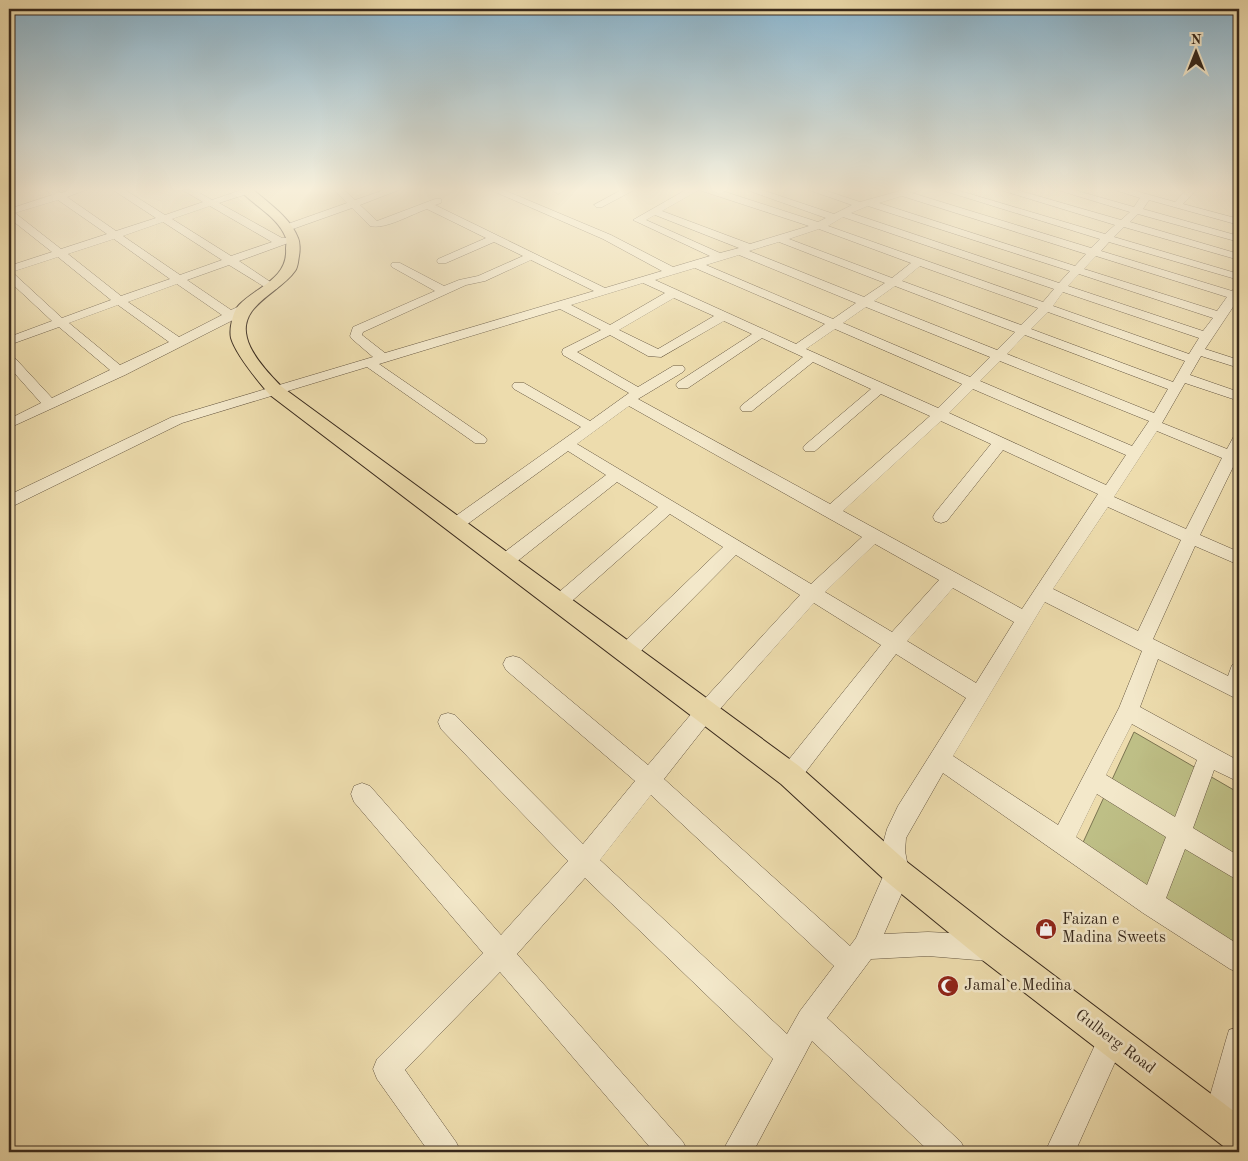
<svg xmlns="http://www.w3.org/2000/svg" width="1248" height="1161" font-family="'Old Standard TT',serif">
<style>
.green{fill:#bebf86;stroke:#7b7451}
.lines{fill:none;stroke-linecap:round;stroke-linejoin:round}
.minor-casing{stroke:#655640;stroke-width:1}
.major-casing{stroke:#38291c;stroke-width:2}
.minor{fill:#f3e8ca;fill-rule:evenodd}
.major{fill:#eddcad;fill-rule:evenodd}
.labels{text-anchor:middle;dominant-baseline:central;stroke-width:5;stroke-linejoin:round;paint-order:stroke}
.near-poi-label{font-size:16px;fill:#38291c;stroke:#f3e8ca;text-anchor:start}
.near-street-label{font-size:16px;fill:#38291c;stroke:#f3e8ca}
</style>
<rect width="100%" height="100%" fill="#eddcad"/>
<filter id="stains"><feTurbulence type="fractalNoise" baseFrequency=".004" numOctaves="4"/><feColorMatrix values="0 0 0 0 .2 0 0 0 0 .09 0 0 0 0 .02 0 0 0 .5 -.17"/></filter>
<radialGradient id="worn" r=".72"><stop offset=".6" stop-color="#630" stop-opacity="0"/><stop offset="1" stop-color="#630" stop-opacity=".3"/></radialGradient>
<path class="green" d="M1134 732 1239 793V954L1080 849Z"/>
<g class="lines">
<g class="minor-casing">
<g id="minor">
<path d="M43 188H54L61 193 76 188H91L67 197 116 231 156 218 110 188H122L165 215 203 202 179 188H191L212 200 244 189H250V193L219 203 282 238H291L292 240 291 242 239 261 278 287 276 289H268L229 265 187 280 231 310 244 304 250 308 235 319 125 375 9 428V419L41 403 9 367V356L14 357 52 398 110 370 59 327 9 345V337L52 321 9 281V266L52 252 9 218V209L52 195ZM58 200 107 234 61 249 15 213ZM210 206 272 242 231 256 172 219ZM163 222 222 260 180 275 123 236ZM114 239 170 279 121 296 68 254ZM58 257 111 300 62 318 12 272ZM177 284 222 315 179 337 128 302ZM118 305 169 342 120 365 69 323Z"/>
<path d="M332 188H342L355 200 390 188H404L360 205 377 221 435 199H441V203L435 205 605 288 662 271 603 239 486 188H499L611 235 673 267 710 256 633 220 689 188H713L818 222 826 218 741 188H756L834 214 852 205 803 188H818L860 202 910 188H926L912 193 1091 248 1100 239 935 188H950L1105 234 1115 225 994 188H1010L1121 220 1130 212 1051 188H1067L1134 207 1140 198 1109 188H1125L1175 202 1188 188H1198L1183 204 1239 219V225L1149 200 1143 209 1239 236V242L1138 214 1130 222 1239 254V260L1124 227 1114 237 1239 274V280L1109 242 1101 251 1232 291 1235 287 1239 286V298L1205 349 1239 360V368L1201 356 1190 375 1239 392V401L1185 383 1162 423 1227 449 1234 436 1239 434V464L1235 463 1200 535 1239 552V565L1195 546 1153 639 1228 676 1232 665 1239 663V700L1158 659 1140 707 1239 761V782L1214 770 1193 828 1239 856V881L1185 849 1166 898 1239 945V973L1230 969 1143 913 943 773 906 838 905 851 909 872 905 886 884 934 928 932 989 935 998 939 1002 948 998 957 989 961 928 956 871 959 827 1018 961 1142 966 1152H930L812 1041 753 1152H722L773 1059 585 878 517 954 683 1142 688 1152H654L500 972 405 1070 456 1142 461 1152H429L377 1079 373 1069 377 1059 483 953 354 802 351 794 354 786 362 783 370 786 501 935 568 861 441 729 438 722 441 715 448 713 455 715 583 844 635 781 506 670 503 664 506 658 513 656 520 658 648 765 698 706 800 595 736 555 634 658 627 660 620 658 618 652 620 646 723 547 670 514 564 608 558 610 552 608 549 603 552 598 658 507 617 482 510 567 504 569 498 567 495 562 498 557 606 475 568 451 462 528 456 530 450 528 448 524 450 520 581 427 514 389 512 386 514 383H524L590 421 629 393 563 355 562 352 563 349 601 330 560 309 379 364 485 437 487 440 485 443H475L367 367 182 423 9 508V495L172 417 373 357 352 339 350 336 353 327 435 291 392 267 391 265 392 263H400L444 286 459 280 478 276 523 256 494 242 446 263H438L437 261 438 259 486 238 427 209C412 214 385 230 370 226L352 208 290 230H282V226L347 203ZM699 190 809 226 750 244 662 211ZM902 196 1086 254 1075 266 879 203ZM868 206 1070 271 1059 283 851 213ZM655 215 739 248 720 253 646 220ZM843 217 1054 289 1043 302 828 226ZM819 229 911 263 892 278 789 239ZM779 242 885 283 864 297 749 251ZM739 255 856 303 833 319 706 265ZM1096 256 1227 297 1217 311 1084 269ZM531 260 594 291 385 353 362 335 363 332 466 285 485 281ZM920 266 1038 308 1021 325 902 281ZM695 268 825 324 796 344 655 280ZM1079 274 1213 318 1203 331 1068 286ZM643 283 665 293 610 325 571 305ZM895 286 1015 332 997 350 874 301ZM1063 292 1199 338 1189 354 1053 306ZM674 298 714 316 658 349 619 330ZM866 307 990 357 970 377 843 323ZM1048 312 1185 361 1173 382 1031 329ZM724 321 752 334 678 382 676 385 678 388H688L762 338 803 357 742 405 740 408 742 411H752L813 362 871 389 805 445 803 448 805 451H815L881 394 930 416 830 504 638 399 683 372 685 369 683 366H673L638 387 577 352 610 335 648 356 661 357ZM835 329 962 384 938 408 806 349ZM1025 335 1168 389 1154 413 1007 354ZM1000 361 1149 421 1132 446 980 381ZM973 389 1126 455 1106 485 949 413ZM629 406 862 537 811 584 577 444ZM941 421 991 444 935 513 933 517 935 521 941 523 947 521 1003 450 1098 494 1022 609 843 511ZM1157 431 1222 458 1186 529 1114 497ZM1108 507 1181 540 1138 631 1053 589ZM875 544 939 580 892 632 825 592ZM953 588 1014 622 976 683 907 641ZM1045 602 1142 651 1119 708 1058 825 953 756ZM814 603 881 645 782 768 779 775 782 782 790 785 798 782 896 654 966 698 898 806 887 829 881 851 885 872 856 938 850 946 664 779 712 718ZM1132 724 1197 760 1175 817 1106 775ZM1097 794 1166 837 1147 885 1076 837ZM651 795 834 966 800 1011 787 1034 600 860Z"/>
<path d="M556 188H569L558 194 553 191Z"/>
<path d="M625 188H638L602 207H596L594 205Z"/>
<path d="M1112 1027 1122 1030 1125 1040 1075 1152H1045L1102 1030Z"/>
<path d="M1239 1027V1090L1227 1130 1217 1134 1207 1130 1203 1120 1226 1040 1229 1030Z"/>
</g>
</g>
<g class="major-casing">
<path id="major" d="M238 188H251C267 202 290 217 298 238 300 242 300 251 299 256 298 261 298 267 295 271 280 293 238 305 247 338 251 355 270 375 282 387L799 766 907 862 1003 937 1239 1115V1152L1227 1149 981 959 887 882 781 784 270 395C258 381 236 355 231 338 229 329 233 311 239 305 256 287 288 279 286 249 286 246 287 241 286 238 278 216 252 205 238 188Z"/>
</g>
<use href="#minor" class="minor"/>
<use href="#major" class="major"/>
</g>
<linearGradient id="sky" x2="0" y2="1"><stop stop-color="#89b6d1"/><stop offset="0.54" stop-color="#f7efda"/><stop offset="1" stop-color="#f7efda" stop-opacity="0"/></linearGradient>
<rect width="1248" height="351" fill="url(#sky)"/>
<defs>
<g id="shop-disc" transform="scale(1.125)"><circle r="9.5" fill="#8f2418" stroke="#f3e8ca"/><path d="M-5-2.5h2.3a2.7 3.5 0 0 1 5.4 0H5L5.5 6h-11ZM-1.5-2.5h3a1.5 2.3 0 0 0-3 0Z" fill="#fff"/></g>
<g id="mosque-disc" transform="scale(1.125)"><circle r="9.5" fill="#8f2418" stroke="#f3e8ca"/><path d="M3.5-4.9A6 6 0 1 0 3.5 4.9A5 5 0 1 1 3.5-4.9Z" fill="#fff"/></g>
</defs>
<g fill-rule="evenodd">
<use href="#shop-disc" x="1046" y="929"/>
<use href="#mosque-disc" x="948" y="986"/>
</g>
<g class="labels">
<g class="near-poi-label">
<text x="1062" y="920">Faizan e<tspan x="1062" dy="18">Madina Sweets</tspan></text>
<text x="964" y="986">Jamal e Medina</text>
</g>
<g class="near-street-label">
<text transform="translate(1115 1042) rotate(37)">Gulberg Road</text>
</g>
</g>
<rect width="1248" height="1161" fill="none" stroke="#eddcad" stroke-width="30"/>
<rect x="10" y="10" width="1228" height="1141" fill="none" stroke="#38291c" stroke-width="2.5"/>
<rect x="15" y="15" width="1218" height="1131" fill="none" stroke="#38291c"/>
<g transform="translate(1196 52)" stroke="#f3e8ca" stroke-width="4" paint-order="stroke">
<path d="M0-4L9 19L0 12L-9 19Z" fill="#38291c"/>
<text y="-8" font-size="14" font-weight="bold" text-anchor="middle" fill="#38291c">N</text>
</g>
<rect width="100%" height="100%" filter="url(#stains)"/>
<rect width="100%" height="100%" fill="url(#worn)"/>
</svg>
